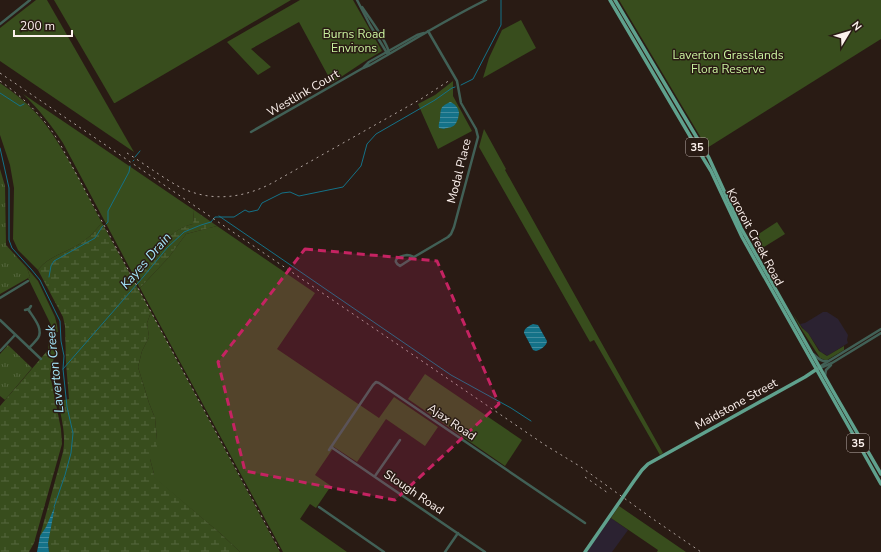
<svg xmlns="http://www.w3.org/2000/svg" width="881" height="552" font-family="'Nunito Sans',sans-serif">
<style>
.commercial{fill:#2b2231}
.green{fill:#384d1d}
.wetland{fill:url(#wetland-marsh)}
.park{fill:url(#park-tufts)}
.water{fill:url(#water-rules)}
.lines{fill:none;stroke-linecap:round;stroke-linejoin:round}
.stream{stroke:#147288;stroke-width:1}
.minor{stroke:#416056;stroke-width:2.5}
.major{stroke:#5fa18d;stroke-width:3.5}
.rail{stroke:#b1a5a0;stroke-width:1;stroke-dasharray:2 4;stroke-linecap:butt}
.marked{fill:#c52362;fill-opacity:0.2;stroke:#c52362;stroke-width:3;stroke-dasharray:8 5;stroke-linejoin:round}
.labels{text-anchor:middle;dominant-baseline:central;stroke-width:3;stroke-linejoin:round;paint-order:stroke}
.shield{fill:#291b14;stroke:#bdb1ac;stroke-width:1}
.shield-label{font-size:11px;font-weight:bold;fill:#fcf1ed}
.park-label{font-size:12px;fill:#cbf4a0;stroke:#291b14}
.street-label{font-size:12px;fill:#fcf1ed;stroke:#291b14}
.water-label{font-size:13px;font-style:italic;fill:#a3e4f8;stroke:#291b14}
</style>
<defs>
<pattern id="wetland-marsh" width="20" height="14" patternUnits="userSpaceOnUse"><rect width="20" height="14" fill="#384d1d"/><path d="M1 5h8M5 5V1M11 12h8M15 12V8" fill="none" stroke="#56673e"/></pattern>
<pattern id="park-tufts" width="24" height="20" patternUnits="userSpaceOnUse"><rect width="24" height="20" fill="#384d1d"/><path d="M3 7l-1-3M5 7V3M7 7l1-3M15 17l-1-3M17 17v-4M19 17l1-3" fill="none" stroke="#56673e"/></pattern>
<pattern id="water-rules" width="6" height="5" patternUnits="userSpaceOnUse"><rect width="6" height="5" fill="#147288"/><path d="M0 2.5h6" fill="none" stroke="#438d9f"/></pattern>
</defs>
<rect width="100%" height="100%" fill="#291b14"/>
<g class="commercial">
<path d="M823 312H827L838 319 848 335 847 340 848 343 827 356 825 354 821 353 820 351 808 333 804 330 800 324 805 323Z"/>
<path d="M611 518 628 530 612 552H586Z"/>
</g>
<g class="green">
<path d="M36 0H47L134 152 0 61V28Z"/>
<path d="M54 0H291L115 103H114Z"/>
<path d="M300 0H353L382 51 362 63 332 83 299 22 251 49 271 67 258 75 227 42Z"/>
<path d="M619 0H881V39L707 148Z"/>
<path d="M521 20 536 48 483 78 489 58 502 30Z"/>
<path d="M453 81V96L472 131 438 149 418 104 435 95Z"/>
<path d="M0 83C13 92 25 101 35 112 51 129 62 149 73 168 83 186 92 204 102 223 94 232 87 240 76 246 63 253 47 258 38 270L18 250 13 239 14 188 10 165 0 135Z"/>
<path d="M23 94 194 210 193 224C177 227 160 244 148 255L150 260 148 264 135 278 63 143C51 125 39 109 23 94Z"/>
<path d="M484 129 506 169 505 170 663 453 660 455 594 340 590 342 479 147Z"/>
<path d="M777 222 785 234 764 247 760 248 754 237Z"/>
<path d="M217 226 315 293 277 349 379 418 394 397 438 427 425 446 386 419 357 462 334 447 315 475 331 486 316 508 310 504 300 519 347 552H283L140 288 169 257 186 234Z"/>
<path d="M27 268 38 281 55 317 57 325 58 332 53 331 48 350 51 325 28 278 30 277Z"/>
<path d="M151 312 280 552H240L221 534 152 476 154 474 150 459V455L157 440 155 418 149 403 138 367 142 351 149 337 147 323Z"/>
<path d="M793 314 802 328 808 333 819 351 827 356 844 346V350L827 360H825L820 358 800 327Z"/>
<path d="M425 374 522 440 505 466 408 399Z"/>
<path d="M619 506 686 552H657L658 550 611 518Z"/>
</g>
<g class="wetland">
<path d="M194 210 217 226 186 234 169 257 140 288 139 287 135 278 148 264 150 260 147 257 148 255C161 244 176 227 193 224Z"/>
<path d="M102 223 151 312 147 323 149 337 142 351 138 367 149 403 155 418 157 440V450L151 455 152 456 150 459 154 474 153 476 221 534 240 552H49L48 543 40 536 63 452C66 435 62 422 59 405L60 402 64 400 69 399 66 363 65 326 63 317 38 270C47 258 63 253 76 246 87 240 94 232 102 223Z"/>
<path d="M53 331H55L56 349 50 374 61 429 62 444 34 543 29 552H0V406L48 350Z"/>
</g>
<g class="park">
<path d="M0 169 5 186 6 245 27 268 30 277 0 294Z"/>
<path d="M8 345 32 368 5 400 0 396V354Z"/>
</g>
<g class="water">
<path d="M450 102C454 103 459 108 459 113 459 115 458 117 458 119 457 120 457 122 456 123 454 128 448 127 444 129L439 128C438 124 440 122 440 118 441 108 440 107 450 102Z"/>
<path d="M533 324 538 325 547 341C547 346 540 350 536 351L533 350 524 333C524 328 529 326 533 324Z"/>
<path d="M55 506 48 543 49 552H37L40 536 46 527Z"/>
</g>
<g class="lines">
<g class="stream">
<path d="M461 85 473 79 501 25V0"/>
<path d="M0 93 20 106 24 104"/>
<path d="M0 148 9 188V240L12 248 31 269 40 280 57 315 60 321 61 341 64 356 63 369 67 407 73 433 71 453 65 475 54 507"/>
<path d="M135 157 140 151"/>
<path d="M133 161 134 160"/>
<path d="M219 216 451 375 511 408 531 421"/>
<path d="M106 224 108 222V211L129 172 130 166"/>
<path d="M49 277 51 266 54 261 95 238 102 227 103 226"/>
<path d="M63 369 144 276 167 248 184 232 201 225 211 222 215 217H234L245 210 249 212 258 210 262 203 282 193 290 192 299 196 343 187 361 166 367 144 376 134 435 100 452 88 455 87"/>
</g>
<g class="minor">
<path d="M357 0 370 25 387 53"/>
<path d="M362 7C370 19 385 38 389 52"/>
<path d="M0 24 30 0"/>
<path d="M364 67 369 62 417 35 424 33"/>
<path d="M251 132 363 68 370 65C409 43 447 19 486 0"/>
<path d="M414 257 400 266C390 260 400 256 407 255 409 255 412 256 414 257L448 237 451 234 454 227 478 137 476 129 461 103 457 81 428 31"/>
<path d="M0 298 28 281"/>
<path d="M28 309C33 317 44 329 38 338 35 342 32 345 29 348"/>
<path d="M25 310 29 309 31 306"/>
<path d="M0 320 41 359"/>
<path d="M0 351 15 335"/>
<path d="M813 354C818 358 821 362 828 361"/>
<path d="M819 367 881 329"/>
<path d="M820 368 832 363 881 333"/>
<path d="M825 376 826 370 831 365"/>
<path d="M331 447 485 552"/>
<path d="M329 450 373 385 376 382 379 383 585 523"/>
<path d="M375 476 400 440"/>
<path d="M319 507 384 552"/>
<path d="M445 552 458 533"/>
</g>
<g class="major">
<path d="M610 0 700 153 711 171 742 237 881 484"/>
<path d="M615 0 709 158 741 228 833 391 881 474"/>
<path d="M585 552 634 481 642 470 648 464 756 404 805 377 817 369"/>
</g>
<g class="rail">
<path d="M0 73 545 445 581 467 653 519 701 552"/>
<path d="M0 81C24 98 44 117 59 142L281 552"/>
<path d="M127 153C143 163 159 175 176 185 208 203 243 199 274 182L421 99 450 80"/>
<path d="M585 477 608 493"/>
</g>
</g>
<path class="marked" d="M305 249 437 261 499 404 395 500 245 471 218 362Z"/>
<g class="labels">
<g class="shield">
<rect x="686" y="138" width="22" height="18" rx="3"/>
<rect x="847" y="434" width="22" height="18" rx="3"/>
</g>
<g class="shield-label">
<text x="697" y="147">35</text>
<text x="858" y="443">35</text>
</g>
<g class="park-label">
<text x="354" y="34">Burns Road<tspan x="354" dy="14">Environs</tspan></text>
<text x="728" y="55">Laverton Grasslands<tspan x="728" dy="14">Flora Reserve</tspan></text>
</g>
<g class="street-label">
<text transform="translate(303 93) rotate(-30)">Westlink Court</text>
<text transform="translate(459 171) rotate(-76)">Modal Place</text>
<text transform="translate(755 237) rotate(62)">Kororoit Creek Road</text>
<text transform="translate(736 404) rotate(-29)">Maidstone Street</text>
<text transform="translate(452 422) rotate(34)">Ajax Road</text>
<text transform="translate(414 492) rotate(34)">Slough Road</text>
</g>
<g class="water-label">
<text transform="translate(146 261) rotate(-49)">Kayes Drain</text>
<text transform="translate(55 369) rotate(-96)">Laverton Creek</text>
</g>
</g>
<g transform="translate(849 32) rotate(52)" stroke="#291b14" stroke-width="3" paint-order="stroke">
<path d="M0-3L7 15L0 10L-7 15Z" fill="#fcf1ed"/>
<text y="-6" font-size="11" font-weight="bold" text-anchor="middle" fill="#fcf1ed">N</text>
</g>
<path d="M14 30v6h58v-6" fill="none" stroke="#fcf1ed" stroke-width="2"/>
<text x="20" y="30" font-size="12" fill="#fcf1ed" stroke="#291b14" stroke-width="3" paint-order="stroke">200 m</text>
</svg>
